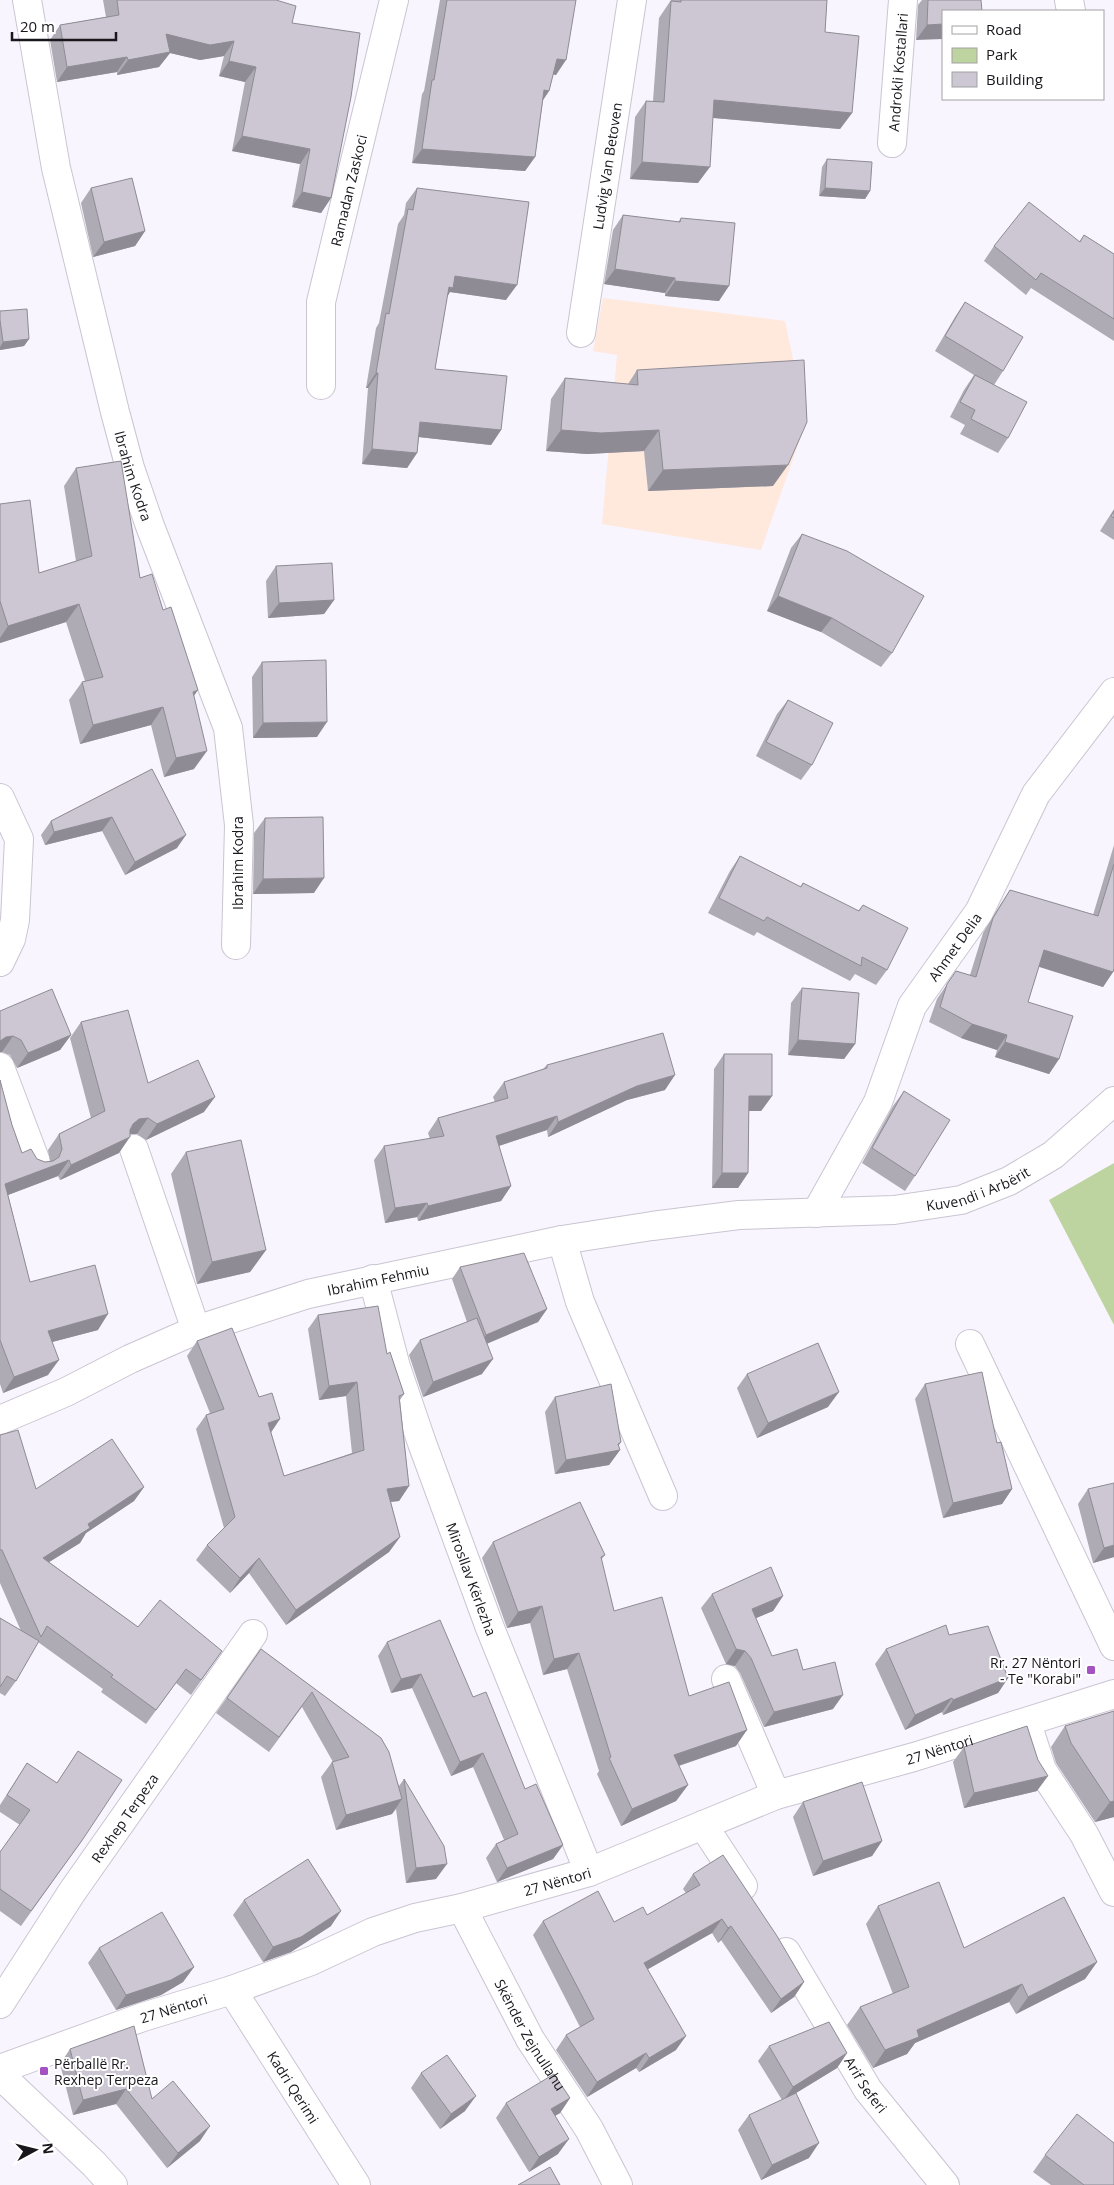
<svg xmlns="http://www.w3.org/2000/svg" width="1114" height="2185" font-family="'Open Sans',sans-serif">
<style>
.commercial{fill:#ffe8dc}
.green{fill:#bdd3a0}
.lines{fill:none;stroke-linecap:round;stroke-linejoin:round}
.minor-casing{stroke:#cac5d1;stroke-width:30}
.minor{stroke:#fff;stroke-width:28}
.wall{fill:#afabb5}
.shaded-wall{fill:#8f8b94}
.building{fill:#ccc7d3;stroke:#8f8b94}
.poi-dot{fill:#a451c1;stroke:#fff;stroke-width:2}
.labels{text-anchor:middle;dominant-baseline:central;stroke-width:4;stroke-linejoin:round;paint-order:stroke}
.street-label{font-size:14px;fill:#19171c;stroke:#fff}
.poi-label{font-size:14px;fill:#19171c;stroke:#fff;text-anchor:end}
</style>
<rect width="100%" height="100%" fill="#f9f5ff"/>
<path class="commercial" d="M603 298 785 321 806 422 761 550 602 524 617 355 593 351Z"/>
<path class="green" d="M1114 1163V1325L1049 1200Z"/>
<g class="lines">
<g class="minor-casing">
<g id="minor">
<path id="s1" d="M27 0 56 168 115 412 130 468 150 526 228 728 239 825 236 945"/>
<path d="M1069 0 1071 11"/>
<path id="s2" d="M892 143 903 0"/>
<path id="s3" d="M581 333 632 0"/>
<path id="s4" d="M321 385V302L394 0"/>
<path d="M0 798 19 839 15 920 11 939 0 962"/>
<path d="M0 1067 36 1162"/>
<path d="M134 1149 196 1330"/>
<path id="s5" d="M816 1213 878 1102 912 1006 979 912 1036 794 1114 692"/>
<path d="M562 1240 580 1302 663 1496"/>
<path id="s6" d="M373 1279 396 1367 422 1443 490 1628 589 1872"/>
<path d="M970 1344 1114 1646"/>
<path id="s7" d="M0 1420 66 1392 130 1359 196 1330 308 1294 562 1240 652 1226 739 1215 894 1210 961 1200 1009 1181 1053 1155 1114 1101"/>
<path d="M726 1679 776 1795"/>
<path d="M1027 1723 1042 1770 1084 1834 1114 1892"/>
<path d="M703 1825 743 1886"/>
<path id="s8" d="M462 1908 530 2039 589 2129 618 2185"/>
<path id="s9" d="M786 1952 868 2090 945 2185"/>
<path id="s10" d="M232 1990 356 2185"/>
<path id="s11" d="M0 2004 72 1892 253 1634"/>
<path id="s12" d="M0 2069 143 2017 232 1990 311 1961 373 1932 415 1918 462 1908 589 1872 776 1795 914 1757 1114 1694"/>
<path d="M0 2075 94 2164 113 2185"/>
</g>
</g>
<use href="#minor" class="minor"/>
</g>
<g class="wall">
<path d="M103 0H276L292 23 331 198 321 213 292 207 300 164 232 151 245 82 219 76 224 56 200 60 170 53 159 67 117 75V72L57 82 50 40 60 25 106 17Z"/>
<path d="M440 0H576L556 75 553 74 549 91 543 100 535 157 525 171 412 163 422 94 424 91Z"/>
<path d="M671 0H827L825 32 852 113 840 129 713 118 698 183 630 179 635 117 646 101H653L659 18Z"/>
<path d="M922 0H981L916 40 918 5Z"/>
<path d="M827 159 870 191 865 199 819 196 822 167Z"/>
<path d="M91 188 145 231 135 246 93 257 81 203Z"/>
<path d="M417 188 506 300 450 292 447 297 435 369 501 430 491 445 419 437 417 453 407 468 362 464 368 388H366L376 328 379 323 398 224 404 215 406 203Z"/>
<path d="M623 215 678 222 681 218 719 301 665 296V293L604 284 613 230Z"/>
<path d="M1084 235 1114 254V341L1031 288 1026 295 984 261 994 246 1079 242Z"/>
<path d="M965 302 1003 371 994 385 1008 438 998 453 960 434 965 425 950 417 964 390 974 375 935 351 955 317Z"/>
<path d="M0 311 29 339 24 346 0 350Z"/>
<path d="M637 370 773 486 648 491 644 451 587 454 546 451 551 399 565 378 628 384Z"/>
<path d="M76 468 140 578 163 610 194 697V769L164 777 151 725 80 744 69 700 82 682 85 681 66 622 0 643V504L39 573 76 561 64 486Z"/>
<path d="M1114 509V540L1100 531Z"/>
<path d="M802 534 892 653 881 667 821 632 767 611 791 548Z"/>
<path d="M276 566 334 600 324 614 268 618 266 581Z"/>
<path d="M262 662 317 737 253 738 252 677Z"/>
<path d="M788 700 812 765 801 780 756 756 777 714Z"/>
<path d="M152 769 177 848 125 875 102 831 45 845 41 835 51 821Z"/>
<path d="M265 818 314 893 253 894 254 833Z"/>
<path d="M1114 845V969L1113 972 1103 987 1039 966 1028 1002 1059 1059 1049 1074 995 1057 997 1050 961 1038 929 1022 937 999 956 971 970 975 983 933 1000 905 1010 890 1093 915Z"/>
<path d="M740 856 800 887 803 883 858 911 863 905 887 970 876 985 855 974 850 981 757 932 754 936 708 913 730 871Z"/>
<path d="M802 988 855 1044 844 1059 788 1055 791 1003Z"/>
<path d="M0 1011 71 1035 60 1050 17 1068 10 1055 2 1052Z"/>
<path d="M81 1022 148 1083 204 1112 146 1140 137 1134H130L119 1153 60 1180 58 1176 8 1195 30 1282 98 1330 52 1342 48 1375 3 1393 0 1384V1080L12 1125 22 1153 45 1162 50 1161 48 1150 59 1134 91 1118 70 1038Z"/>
<path d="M724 1054 772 1096 761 1111H749L748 1173 738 1188H712L714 1069Z"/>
<path d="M547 1065 665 1090 627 1100 548 1137 547 1130 499 1146 511 1186 501 1201 418 1221 417 1217 385 1223 374 1160 384 1146 430 1139 428 1133 438 1118 495 1102 493 1097 504 1082 543 1069Z"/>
<path d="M904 1091 915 1176 905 1191 862 1163 893 1106Z"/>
<path d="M186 1152 266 1250 250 1272 197 1284 171 1174Z"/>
<path d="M460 1267 547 1309 538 1322 487 1343 482 1374 423 1397 409 1355 420 1340 467 1322 452 1279Z"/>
<path d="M318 1315 387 1354 404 1394 400 1400 409 1486 399 1501 391 1502 400 1537 389 1552 286 1625 249 1573 230 1593 196 1560 207 1545 224 1528 196 1429 206 1415 210 1413 187 1356 197 1341 271 1432 284 1476 352 1453 346 1396 319 1400 308 1329Z"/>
<path d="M747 1374 828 1407 757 1438 737 1388Z"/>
<path d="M925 1384 997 1443 1012 1489 1002 1504 943 1518 915 1399Z"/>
<path d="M555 1397 618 1446 620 1450 609 1465 555 1474 545 1412Z"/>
<path d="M0 1435 36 1489 144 1487 134 1501 86 1533 80 1543 49 1562 138 1627 222 1651 191 1695 176 1683 146 1724 101 1692 103 1689 38 1642 16 1681 5 1696 0 1693V1618L21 1631 0 1583Z"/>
<path d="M1088 1489 1114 1557 1093 1563 1078 1504Z"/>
<path d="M493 1542 605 1555 601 1560 614 1611 689 1696 736 1746 679 1766 688 1785 676 1801 621 1826 597 1774 599 1771 567 1669 543 1675 530 1623 507 1628 482 1558Z"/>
<path d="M712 1594 783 1596 773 1611 756 1618 772 1656 803 1670 833 1709 764 1727 740 1673 735 1666 726 1664 701 1608Z"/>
<path d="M949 1635 1008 1678 998 1693 943 1715 942 1712 905 1730 875 1664 886 1649Z"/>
<path d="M387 1642 473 1697 525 1789 563 1845 553 1859 497 1882 486 1858 496 1844 504 1840 473 1767 451 1776 412 1688 391 1693 378 1656Z"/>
<path d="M261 1649 381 1738 399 1786 404 1779 436 1879 406 1883 396 1809 392 1814 336 1830 321 1777 332 1762H333L302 1707 269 1752 216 1713Z"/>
<path d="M1114 1711V1817L1095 1822 1056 1763 1051 1747 1065 1726Z"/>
<path d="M964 1747 1037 1791 964 1808 953 1762Z"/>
<path d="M78 1751 83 1839 21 1926 0 1911V1852L20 1825 0 1812V1805L27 1763 57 1783Z"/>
<path d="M803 1802 882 1841 872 1856 813 1876 793 1817Z"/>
<path d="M693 1874 804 1982 794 1997 771 2013 721 1940 718 1943 712 1933 648 1969 676 2050 639 2072 636 2068 587 2097 556 2050 566 2035 580 2027 533 1935 543 1921 614 1922 647 1915 686 1893 683 1889Z"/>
<path d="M244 1900 331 1926 291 1952 263 1962 233 1915Z"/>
<path d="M878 1906 964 1948 1097 1962 1085 1979 1016 2014 1009 2002 915 2043 907 2054 873 2068 847 2025 860 2007 893 1994 866 1924Z"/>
<path d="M99 1948 194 1967 183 1982 161 1995 116 2010 88 1963Z"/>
<path d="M769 2046 847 2053 837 2068 796 2093 809 2158 761 2180 738 2130 749 2115 782 2100 758 2061Z"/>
<path d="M70 2049 152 2099 200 2141 167 2168 116 2104 73 2115 60 2064Z"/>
<path d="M421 2073 465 2111 440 2129 411 2088Z"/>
<path d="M570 2098 560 2113 555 2116 558 2154 529 2172 496 2118 506 2103Z"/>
<path d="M1045 2155 1114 2185H1051L1033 2172Z"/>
</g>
<g class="shaded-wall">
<path d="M943 24V39L916 40 927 25Z"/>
<path d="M166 34 234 41 224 56 200 60 170 53 159 67 117 75 128 60Z"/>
<path d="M127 57 117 72 57 82 67 67Z"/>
<path d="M557 59 566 60 556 75 547 73Z"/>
<path d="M229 61 256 67 245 82 219 76Z"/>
<path d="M544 90 549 91 539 106Z"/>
<path d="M714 100 852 113 840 129 703 117Z"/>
<path d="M242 136 310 149 300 164 232 151Z"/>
<path d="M422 149 535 157 525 171 412 163Z"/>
<path d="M642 162 710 167 698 183 630 179Z"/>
<path d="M825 188 870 191 865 199 819 196Z"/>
<path d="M302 192 331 198 321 213 292 207Z"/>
<path d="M145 231 135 246 93 257 104 242Z"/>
<path d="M615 269 675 278 665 293 604 284Z"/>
<path d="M455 276 517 285 506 300 450 292 443 303 438 302Z"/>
<path d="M675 281 729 286 719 301 665 296Z"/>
<path d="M29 339 24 346 0 350V347L3 342Z"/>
<path d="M376 373H378L368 388H366Z"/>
<path d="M420 422 501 430 491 445 409 436Z"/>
<path d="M561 430H659L644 451 587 454 546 451Z"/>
<path d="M372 449 417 453 407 468 362 464Z"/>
<path d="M788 465 773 486 648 491 663 470Z"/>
<path d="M778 596 832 618 821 632 767 611Z"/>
<path d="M334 600 324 614 268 618 279 603Z"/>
<path d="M79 604 66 622 0 643V638L8 626Z"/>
<path d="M198 690 185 709 193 692Z"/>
<path d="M163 707 151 725 80 744 93 725Z"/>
<path d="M327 722 317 737 253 738 263 723Z"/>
<path d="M207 751 194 769 164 777 176 758Z"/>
<path d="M112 817 102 831 45 845 54 832Z"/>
<path d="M186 835 177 848 125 875 135 862Z"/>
<path d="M324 878 314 893 253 894 263 879Z"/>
<path d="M1044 950 1113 972 1103 987 1033 965Z"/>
<path d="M972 1024 1007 1035 997 1050 961 1038Z"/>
<path d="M71 1035 60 1050 17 1068 28 1053Z"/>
<path d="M13 1036 2 1052H0V1041L6 1037Z"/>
<path d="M798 1040 855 1044 844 1059 788 1055Z"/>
<path d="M1005 1042 1059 1059 1049 1074 995 1057Z"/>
<path d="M675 1075 665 1090 627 1100 548 1137 558 1122 637 1086Z"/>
<path d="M749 1096H772L761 1111H739Z"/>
<path d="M215 1097 204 1112 146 1140 157 1124Z"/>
<path d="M557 1116 547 1130 486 1150 496 1136Z"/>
<path d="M148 1118 137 1134H128L122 1139 133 1124 139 1119Z"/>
<path d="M130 1137 119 1153 60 1180 71 1165Z"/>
<path d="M69 1160 58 1176 0 1198 5 1184Z"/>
<path d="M722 1173H748L738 1188H712Z"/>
<path d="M511 1186 501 1201 418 1221 428 1206Z"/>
<path d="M427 1203 417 1217 385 1223 395 1208Z"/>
<path d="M266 1250 250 1272 197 1284 212 1262Z"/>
<path d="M547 1309 538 1322 477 1348 486 1335Z"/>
<path d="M108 1314 98 1330 37 1346 48 1331Z"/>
<path d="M493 1359 482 1374 423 1397 433 1382Z"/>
<path d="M59 1360 48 1375 3 1393 14 1377Z"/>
<path d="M357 1382 346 1396 319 1400 329 1386Z"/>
<path d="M839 1392 828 1407 757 1438 768 1423Z"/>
<path d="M280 1419 270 1434 268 1423Z"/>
<path d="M621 1442 615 1451 620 1450 609 1465 555 1474 566 1460Z"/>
<path d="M409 1486 399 1501 377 1503 387 1489Z"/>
<path d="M144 1487 134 1501 86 1533 80 1543 33 1572 43 1558 88 1524Z"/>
<path d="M1012 1489 1002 1504 943 1518 953 1503Z"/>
<path d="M400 1537 389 1552 286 1625 296 1610Z"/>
<path d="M1114 1545V1557L1093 1563 1104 1548Z"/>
<path d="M259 1558 249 1573 230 1593 240 1578Z"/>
<path d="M783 1596 773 1611 742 1624 752 1609Z"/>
<path d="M542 1606 530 1623 507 1628 518 1612Z"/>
<path d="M736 1649 745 1651 735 1666 726 1664Z"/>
<path d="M579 1653 567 1669 543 1675 554 1659Z"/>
<path d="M421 1674 412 1688 391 1693 401 1679Z"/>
<path d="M1008 1678 998 1693 943 1715 953 1700Z"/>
<path d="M843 1695 833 1709 764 1727 774 1712Z"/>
<path d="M952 1698 942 1712 905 1730 915 1715Z"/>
<path d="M747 1730 736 1746 663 1771 674 1755Z"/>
<path d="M483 1753 473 1767 451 1776 460 1762Z"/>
<path d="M1048 1776 1037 1791 964 1808 974 1793Z"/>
<path d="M688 1785 676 1801 621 1826 632 1809Z"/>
<path d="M402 1799 392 1814 336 1830 346 1815Z"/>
<path d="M1114 1801V1817L1095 1822 1110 1802Z"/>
<path d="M882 1841 872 1856 813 1876 823 1861Z"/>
<path d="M563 1845 553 1859 497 1882 507 1868Z"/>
<path d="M447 1864 436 1879 406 1883 416 1868Z"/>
<path d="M341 1911 331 1926 291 1952 263 1962 273 1947Z"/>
<path d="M722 1919 712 1933 634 1977 644 1963Z"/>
<path d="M731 1926 721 1940 718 1943 728 1928Z"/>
<path d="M1097 1962 1085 1979 1016 2014 1028 1997Z"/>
<path d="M194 1967 183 1982 161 1995 116 2010 126 1995Z"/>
<path d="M804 1982 794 1997 771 2013 781 1999Z"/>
<path d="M1022 1984 1009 2002 915 2043 907 2054 873 2068 885 2050 917 2030Z"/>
<path d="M686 2036 676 2050 639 2072 649 2058Z"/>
<path d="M646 2053 636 2068 587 2097 597 2082Z"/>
<path d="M847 2053 837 2068 783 2101 793 2087Z"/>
<path d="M126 2089 116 2104 73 2115 83 2100Z"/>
<path d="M476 2096 465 2111 440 2129 451 2114Z"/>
<path d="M570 2098 560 2113 540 2124 551 2109Z"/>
<path d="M210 2126 200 2141 167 2168 178 2153Z"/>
<path d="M569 2139 558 2154 529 2172 539 2157Z"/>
<path d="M819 2143 809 2158 761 2180 772 2165Z"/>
</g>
<g class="building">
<path d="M117 0H276L296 6 292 23 360 33 351 97 331 198 302 192 310 149 242 136 256 67 229 61 234 41 210 45 166 34 170 52 128 60 127 57 67 67 60 25 119 15Z"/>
<path d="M447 0H576L566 60 557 59 549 91 544 90 535 157 422 149 432 80H434Z"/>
<path d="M681 0H827L825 32 859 36 852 113 714 100 710 167 642 162 646 101 664 102 671 1 681 2Z"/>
<path d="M928 0H981L982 11H943V24L927 25Z"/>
<path d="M827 159 872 162 870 191 825 188Z"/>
<path d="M132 178 145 231 104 242 91 188Z"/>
<path d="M417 188 529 202 517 285 455 276 453 288 449 287 435 369 507 376 501 430 420 422 417 453 372 449 378 373H376L386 313 389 314 408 209 413 210Z"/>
<path d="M1029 202 1080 242 1084 235 1114 254V319L1041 273 1036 280 994 246Z"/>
<path d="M623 215 680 222 681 218 735 223 729 286 675 281V278L615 269Z"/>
<path d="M965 302 1023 337 1003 371 945 336Z"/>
<path d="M27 309 29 339 3 342 0 320V311Z"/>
<path d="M804 360 807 422 788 465 663 470 659 430 601 433 561 430 565 378 638 385 637 370Z"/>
<path d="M975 375 1027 402 1008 438 971 419 975 410 960 402Z"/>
<path d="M121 461 140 578 152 574 163 610 171 607 198 690 193 692 207 751 176 758 163 707 93 725 82 682 103 677 79 604 8 626 0 601V504L30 500 39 573 92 556 76 468Z"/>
<path d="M1114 511V518L1111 516Z"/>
<path d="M802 534 847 551 924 596 892 653 832 618 778 596Z"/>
<path d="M332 563 334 600 279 603 276 566Z"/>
<path d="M326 660 327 722 263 723 262 662Z"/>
<path d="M788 700 833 723 812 765 766 742Z"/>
<path d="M152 769 186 835 135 862 112 817 54 832 51 821Z"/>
<path d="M323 817 324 878 263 879 265 818Z"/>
<path d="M740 856 801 887 803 883 859 911 863 905 908 928 887 970 862 957 861 966 767 917 764 921 719 898Z"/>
<path d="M1114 864V969L1113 972 1044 950 1028 1002 1073 1016 1059 1059 1005 1042 1007 1035 972 1024 940 1007 947 984 956 971 976 977 993 918 1010 890 1098 916Z"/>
<path d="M802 988 859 993 855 1044 798 1040Z"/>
<path d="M52 989 71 1035 28 1053 21 1040 13 1036 6 1037 0 1041V1011Z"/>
<path d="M128 1010 148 1083 198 1060 215 1097 157 1124 148 1118 139 1119 133 1124 130 1130V1137L71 1165 69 1160 5 1184 30 1282 95 1265 108 1314 48 1331 59 1360 14 1377 0 1340V1080L12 1125 22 1153 31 1149 37 1159 45 1162 53 1161 59 1157 62 1149 59 1134 105 1111 81 1022Z"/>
<path d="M663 1033 675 1075 637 1086 558 1122 557 1116 496 1136 511 1186 428 1206 427 1203 395 1208 384 1146 444 1136 438 1118 508 1098 504 1082 547 1068V1065Z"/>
<path d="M724 1054H772V1096H749L748 1173H722Z"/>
<path d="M904 1091 950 1120 915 1176 872 1148Z"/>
<path d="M241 1140 266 1250 212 1262 186 1152Z"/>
<path d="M524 1253 547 1309 486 1335 460 1267Z"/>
<path d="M378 1306 387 1354 390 1352 404 1394 399 1396 409 1486 387 1489 400 1537 296 1610 259 1558 240 1578 207 1545 235 1517 206 1415 224 1409 197 1341 232 1328 259 1397 272 1393 280 1419 268 1423 284 1476 364 1450 357 1382 329 1386 318 1315Z"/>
<path d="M477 1318 493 1359 433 1382 420 1340Z"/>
<path d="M818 1343 839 1392 768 1423 747 1374Z"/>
<path d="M982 1372 997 1443 1001 1442 1012 1489 953 1503 925 1384Z"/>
<path d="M611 1384 621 1442 618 1444 620 1450 566 1460 555 1397Z"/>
<path d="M18 1430 36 1489 112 1439 144 1487 88 1524 90 1528 43 1558 138 1627 160 1600 222 1651 201 1680 186 1669 156 1710 111 1677 113 1675 47 1626 41 1637 2 1550H0V1435Z"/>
<path d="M1114 1483V1545L1104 1548 1088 1489Z"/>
<path d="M580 1502 605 1555 601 1557 614 1611 662 1597 689 1696 729 1682 747 1730 674 1755 688 1785 632 1809 609 1758 611 1757 579 1653 554 1659 542 1606 518 1612 493 1542Z"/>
<path d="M771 1567 783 1596 752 1609 772 1656 797 1649 803 1670 835 1662 843 1695 774 1712 751 1658 745 1651 736 1649 712 1594Z"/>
<path d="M0 1618 39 1641 16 1681 7 1676 0 1687Z"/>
<path d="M440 1620 473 1697 486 1692 525 1789 536 1784 563 1845 507 1868 496 1844 518 1834 483 1753 460 1762 421 1674 401 1679 387 1642Z"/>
<path d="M946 1625 949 1635 988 1626 1008 1678 953 1700 952 1698 915 1715 886 1649Z"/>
<path d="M261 1649 381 1738 389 1752 402 1799 346 1815 332 1762 349 1757 312 1692 279 1737 227 1698Z"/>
<path d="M1114 1711V1801L1110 1802 1071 1743 1065 1726Z"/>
<path d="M1027 1726 1038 1760 1048 1776 974 1793 964 1747Z"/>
<path d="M78 1751 122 1780 83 1839 31 1911 0 1889V1852L30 1810 7 1795 27 1763 57 1783Z"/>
<path d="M404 1779 444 1846 447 1864 416 1868Z"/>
<path d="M862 1782 882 1841 823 1861 803 1802Z"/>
<path d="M723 1855 777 1936 804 1982 781 1999 731 1926 728 1928 722 1919 644 1963 686 2036 649 2058 646 2053 597 2082 566 2035 594 2019 543 1921 598 1891 614 1922 643 1907 647 1915 700 1885 693 1874Z"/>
<path d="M308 1859 341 1911 301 1937 273 1947 244 1900Z"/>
<path d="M939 1882 964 1948 1064 1897 1097 1962 1028 1997 1022 1984 917 2030 919 2037 885 2050 860 2007 909 1987 878 1906Z"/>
<path d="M162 1912 194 1967 171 1980 126 1995 99 1948Z"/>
<path d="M829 2022 847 2053 793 2087 769 2046Z"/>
<path d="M134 2026 152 2099 173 2081 210 2126 178 2153 126 2089 83 2100 70 2049Z"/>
<path d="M447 2055 476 2096 451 2114 421 2073Z"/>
<path d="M554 2074 570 2098 551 2109 569 2139 539 2157 506 2103Z"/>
<path d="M796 2093 819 2143 772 2165 749 2115Z"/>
<path d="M1077 2114 1114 2143V2185H1084L1045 2155Z"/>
<path d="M550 2167 560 2185H518Z"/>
</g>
<g class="poi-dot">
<rect x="1086" y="1665" width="10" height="10" rx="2.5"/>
<rect x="39" y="2066" width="10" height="10" rx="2.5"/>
</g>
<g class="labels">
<g class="street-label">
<text stroke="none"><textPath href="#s2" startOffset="71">Androkli Kostallari</textPath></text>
<text stroke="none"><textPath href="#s3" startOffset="169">Ludvig Van Betoven</textPath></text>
<text stroke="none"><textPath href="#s4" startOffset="198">Ramadan Zaskoci</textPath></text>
<text stroke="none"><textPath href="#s1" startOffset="488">Ibrahim Kodra</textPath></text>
<text transform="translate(237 863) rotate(-90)">Ibrahim Kodra</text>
<text stroke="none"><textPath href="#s5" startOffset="302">Ahmet Delia</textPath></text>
<text stroke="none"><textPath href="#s7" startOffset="1014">Kuvendi i Arbërit</textPath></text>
<text stroke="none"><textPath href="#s7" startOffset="405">Ibrahim Fehmiu</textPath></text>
<text stroke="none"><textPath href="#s6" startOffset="316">Mirosllav Kërlezha</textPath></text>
<text stroke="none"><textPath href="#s12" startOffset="994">27 Nëntori</textPath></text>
<text stroke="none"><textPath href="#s11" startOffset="224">Rexhep Terpeza</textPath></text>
<text stroke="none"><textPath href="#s12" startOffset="589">27 Nëntori</textPath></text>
<text stroke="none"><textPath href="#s12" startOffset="184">27 Nëntori</textPath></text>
<text stroke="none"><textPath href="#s8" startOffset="144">Skënder Zejnullahu</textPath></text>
<text stroke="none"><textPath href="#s9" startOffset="155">Arif Seferi</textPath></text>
<text stroke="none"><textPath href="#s10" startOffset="115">Kadri Qerimi</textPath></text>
</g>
<g class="poi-label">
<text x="1081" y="1662">Rr. 27 Nëntori<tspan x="1081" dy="16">- Te "Korabi"</tspan></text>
<text x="54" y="2063" text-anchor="start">Përballë Rr.<tspan x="54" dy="16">Rexhep Terpeza</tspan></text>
</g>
</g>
<rect x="942" y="10" width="162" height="90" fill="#ffffff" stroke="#a3a2a4"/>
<rect x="952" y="26" width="25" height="8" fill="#ffffff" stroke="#a3a2a4"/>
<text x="986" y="35" font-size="15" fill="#19171c">Road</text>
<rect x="952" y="48" width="25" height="15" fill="#bdd3a0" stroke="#a3a2a4"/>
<text x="986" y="60" font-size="15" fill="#19171c">Park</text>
<rect x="952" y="72" width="25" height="15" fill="#ccc7d3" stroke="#a3a2a4"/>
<text x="986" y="85" font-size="15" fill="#19171c">Building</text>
<g transform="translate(35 2150) rotate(83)" stroke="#ffffff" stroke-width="4" paint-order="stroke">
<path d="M0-4L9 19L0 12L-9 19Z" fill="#19171c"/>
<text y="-8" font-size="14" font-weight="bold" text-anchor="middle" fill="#19171c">N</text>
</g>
<path d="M12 32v8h104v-8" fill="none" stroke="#19171c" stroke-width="2.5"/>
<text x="20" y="32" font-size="15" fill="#19171c" stroke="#ffffff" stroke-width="4" paint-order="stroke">20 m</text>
</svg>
